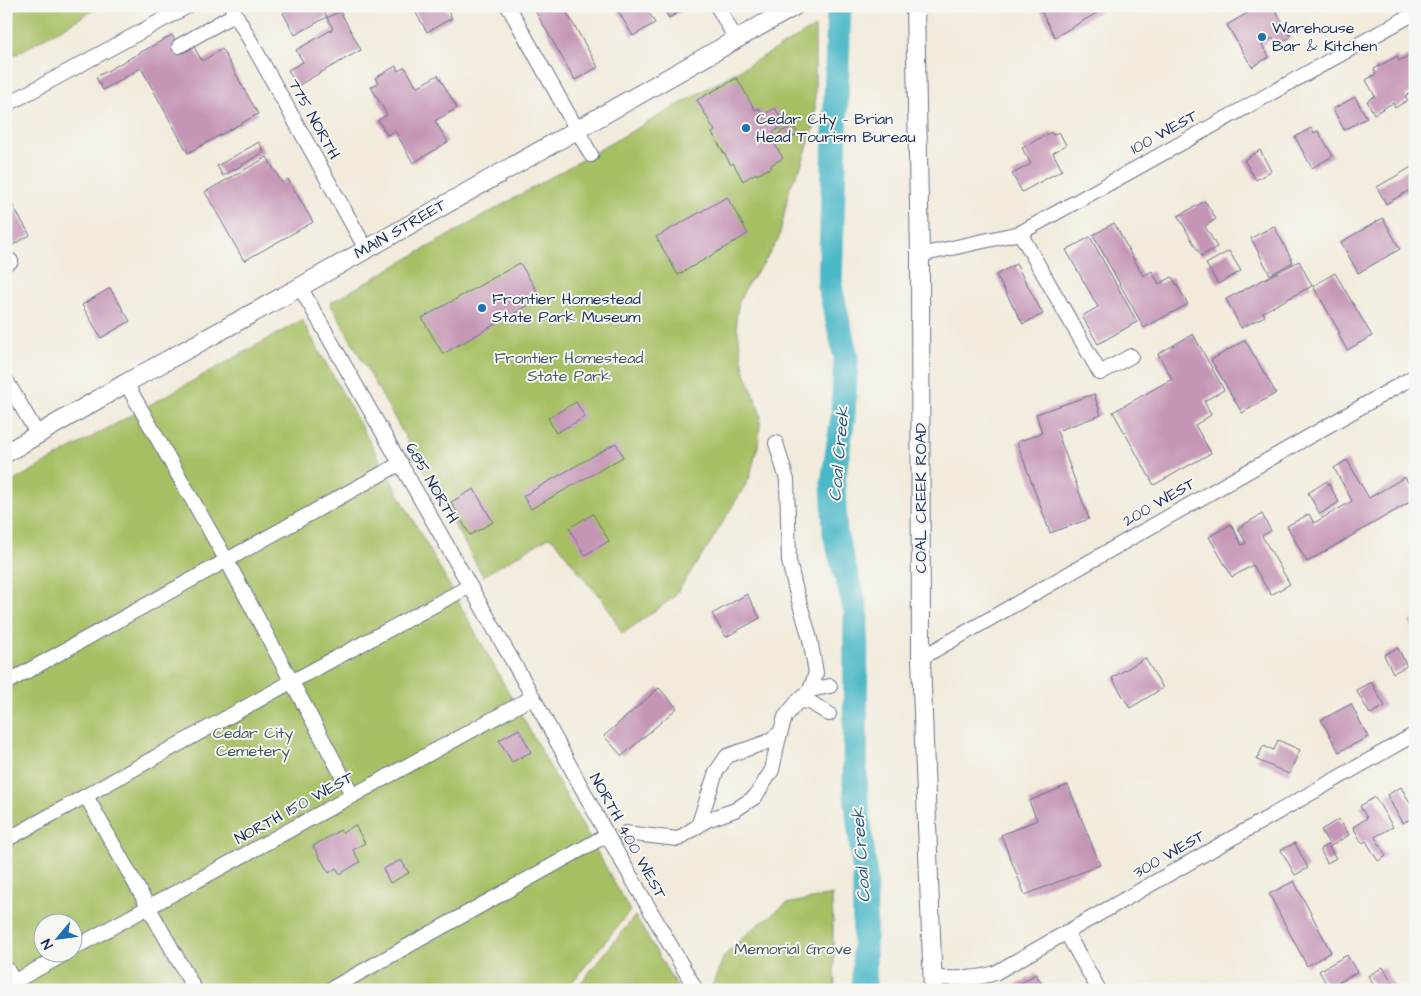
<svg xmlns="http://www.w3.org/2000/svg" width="1421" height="996" font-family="'Architects Daughter',sans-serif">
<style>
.green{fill:#a7bf64;stroke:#617761;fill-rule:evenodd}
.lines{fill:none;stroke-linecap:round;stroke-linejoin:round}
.river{stroke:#4cb8c8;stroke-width:25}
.building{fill:#c595b6}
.minor-casing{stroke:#66718a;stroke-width:16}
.major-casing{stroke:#66718a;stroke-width:20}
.minor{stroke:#fff;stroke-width:14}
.major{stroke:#fff;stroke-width:18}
.poi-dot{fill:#1f6fb2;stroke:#f6f6f2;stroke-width:2}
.labels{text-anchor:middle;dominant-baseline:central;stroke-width:4;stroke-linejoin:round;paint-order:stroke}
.poi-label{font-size:16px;fill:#1b2f5e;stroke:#f6f6f2;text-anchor:start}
.street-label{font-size:16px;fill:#1b2f5e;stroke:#f6f6f2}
.park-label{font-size:16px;fill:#455a60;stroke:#f6f6f2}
.water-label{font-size:18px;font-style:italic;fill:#2a587e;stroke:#f6f6f2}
</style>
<rect width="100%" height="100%" fill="#f6f6f2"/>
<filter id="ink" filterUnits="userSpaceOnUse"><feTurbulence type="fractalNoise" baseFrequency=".02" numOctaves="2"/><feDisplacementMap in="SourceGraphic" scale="10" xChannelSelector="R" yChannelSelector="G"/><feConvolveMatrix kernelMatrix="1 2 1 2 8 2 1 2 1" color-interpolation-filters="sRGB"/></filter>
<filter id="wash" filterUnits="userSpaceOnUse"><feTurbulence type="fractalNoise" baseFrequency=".0096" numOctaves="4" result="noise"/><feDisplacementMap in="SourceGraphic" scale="20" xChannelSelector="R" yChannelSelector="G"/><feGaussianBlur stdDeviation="1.12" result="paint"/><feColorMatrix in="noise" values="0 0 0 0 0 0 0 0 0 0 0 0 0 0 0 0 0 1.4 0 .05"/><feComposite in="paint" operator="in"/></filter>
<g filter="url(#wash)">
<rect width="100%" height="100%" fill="#f2ebdb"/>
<g class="green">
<path d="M6 6H101L6 60Z"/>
<path d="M815 27V125L801 166 790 187 779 238 763 264 747 285 739 302 736 320 744 369 761 415 758 446 749 479 709 545 673 598 622 634 614 618 601 597 588 584 557 543 549 537 483 576 330 303Z"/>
<path d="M302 320 630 911 566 990H6V485ZM42 924H72V954H42Z"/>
<path d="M832 895 835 990H713L712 986 724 956 750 931 786 904Z"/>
<path d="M635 916 679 990H575Z"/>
</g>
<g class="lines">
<path class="river" d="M839 6 830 287 846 357 843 416 833 482 835 534 856 611 855 786 865 875 864 990"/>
</g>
<g id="blocks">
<g class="building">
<path d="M293 6H321L327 17 295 35 283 13 293 7Z"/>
<path d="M412 6H445L452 18 427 32Z"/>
<path d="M538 6H563L598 67 575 80 534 9Z"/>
<path d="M627 6H645L655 23 633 36 618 11Z"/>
<path d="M662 6H681L683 10 669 18Z"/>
<path d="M1038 6H1109L1055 37Z"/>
<path d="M1259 6H1273L1291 37 1277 45 1273 38 1262 45 1269 57 1252 67 1227 25Z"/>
<path d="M340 11 361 50 297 86 288 70 303 62 296 50 333 29 327 18Z"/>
<path d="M172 35 183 53 194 47 202 61 222 49 258 114 188 153 141 68 103 90 96 77Z"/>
<path d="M1410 55 1415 62V90L1405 96 1408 100 1395 108 1393 103 1374 114 1367 101 1375 96 1366 80 1376 74 1374 69 1397 56 1399 61Z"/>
<path d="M396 66 398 71 405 67 417 87 438 75 457 108 435 121 448 142 413 163 395 131 387 135 378 120 387 115 371 87 378 83 375 78Z"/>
<path d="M737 78 755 110 759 108 763 115 775 108 785 125 773 132 777 139 773 141 783 158 771 165 772 167 757 175 756 173 743 181 733 163 731 165 712 133 715 131 697 100Z"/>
<path d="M1355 97 1367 118 1344 130 1333 109Z"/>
<path d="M793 126 798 134 784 142 779 133Z"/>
<path d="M1311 128 1314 133 1318 131 1333 156 1312 168 1295 137Z"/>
<path d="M1051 132 1053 135 1059 132 1066 145 1053 153 1062 170 1022 192 1012 174 1031 164 1022 148Z"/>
<path d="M259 142 264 152 223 176 217 166Z"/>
<path d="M1260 150 1271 171 1256 180 1244 160Z"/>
<path d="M267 157 282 183 288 179 313 222 244 261 205 192Z"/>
<path d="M1415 165V187L1386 204 1377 187Z"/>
<path d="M6 194 30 235 6 249Z"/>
<path d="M727 197 748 234 678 275 656 237Z"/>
<path d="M1205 201 1216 219 1205 226 1217 247 1201 256 1178 216Z"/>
<path d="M1383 218 1400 249 1358 273 1341 242Z"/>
<path d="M1114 223 1143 276 1152 271 1159 284 1172 277 1188 304 1144 328 1093 235Z"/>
<path d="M1274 226 1293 262 1270 275 1251 238Z"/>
<path d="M1090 237 1137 322 1098 344 1082 316 1098 307 1066 250Z"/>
<path d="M1229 251 1241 271 1218 284 1206 264Z"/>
<path d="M1299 261 1312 286 1263 312 1265 316 1241 328 1226 299Z"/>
<path d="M520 263 541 298 443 354 422 318Z"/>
<path d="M1016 264 1043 314 1023 324 996 275Z"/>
<path d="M1335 273 1372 336 1347 350 1338 334 1340 333 1313 286Z"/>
<path d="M110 288 130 321 101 338 82 305Z"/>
<path d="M1193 334 1224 390 1204 401 1211 415 1195 425 1211 453 1154 485 1113 412 1172 379 1158 354Z"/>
<path d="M1245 340 1276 393 1242 413 1211 360Z"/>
<path d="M1094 394 1101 415 1057 431 1089 519 1050 533 1017 442 1042 433 1036 414Z"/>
<path d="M576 402 585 417 556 433 548 418Z"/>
<path d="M616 443 623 457 531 509 523 496Z"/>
<path d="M1347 460 1369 498 1405 477 1415 495V499L1307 562 1287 526 1309 514 1314 523 1352 501 1334 468Z"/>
<path d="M1327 481 1339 502 1320 514 1308 493Z"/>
<path d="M474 489 493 522 470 535 451 502Z"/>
<path d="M593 514 609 541 585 555 569 528Z"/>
<path d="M1262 514 1271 531 1262 536 1290 584 1271 595 1253 565 1232 577 1209 537 1231 524 1242 545 1246 543 1238 528Z"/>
<path d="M747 594 760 618 726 637 712 614Z"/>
<path d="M1415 618V633L1409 622Z"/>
<path d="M1398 648 1407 666 1393 673 1384 655Z"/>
<path d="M1145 658 1163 688 1130 708 1112 678Z"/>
<path d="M1371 682 1385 706 1370 714 1356 690Z"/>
<path d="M659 688 677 708 622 756 604 736Z"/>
<path d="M1351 704 1368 737 1339 752 1321 720Z"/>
<path d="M519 729 531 752 512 762 499 740Z"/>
<path d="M1278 740 1300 750 1289 774 1257 760 1263 746 1274 750Z"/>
<path d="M1068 785 1100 865 1025 895 1001 835 1037 820 1029 801Z"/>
<path d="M1401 787 1415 812V817L1402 823 1387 795Z"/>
<path d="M1375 797 1393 827 1375 837 1386 856 1378 861 1366 841 1362 843 1353 827 1367 818 1360 806Z"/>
<path d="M1339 819 1349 835 1329 847 1336 858 1327 863 1320 849 1329 844 1321 830Z"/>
<path d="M355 825 365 843 353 850 360 862 340 874 336 868 329 873 313 846 340 830 342 833Z"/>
<path d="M1295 843 1308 868 1295 875 1281 850Z"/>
<path d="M401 860 409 873 390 883 383 869Z"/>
<path d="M1294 881 1331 952 1307 966 1269 894Z"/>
<path d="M1347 955 1357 972 1329 988 1319 971Z"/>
<path d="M1383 967 1395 987 1391 990H1377L1368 976Z"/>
<path d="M1036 974 1045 990H1009Z"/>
</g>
</g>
</g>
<g filter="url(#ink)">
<use href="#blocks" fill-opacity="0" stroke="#66718a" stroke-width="1"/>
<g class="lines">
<g class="minor-casing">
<g id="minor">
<path d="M231 6 366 249"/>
<path d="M508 6 591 155"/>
<path d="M717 6 736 39"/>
<path d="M179 46 235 14"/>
<path d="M6 105 188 6"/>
<path d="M1020 233 1100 373 1131 356"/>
<path d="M920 255 1020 233 1415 13"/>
<path d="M6 264 11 261"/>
<path d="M300 287 533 697 607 835 696 990"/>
<path d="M6 380 38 435"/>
<path d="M126 383 227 561 353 796"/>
<path d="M921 658 1415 376"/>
<path d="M6 683 401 463"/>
<path d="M810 690 830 686"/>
<path d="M798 701 810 702 829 714"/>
<path d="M86 796 195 990"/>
<path d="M698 826 716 772 727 756 767 742 780 733"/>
<path d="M625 833 678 839 707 820 735 810 755 797 772 770 778 741 785 717 798 701 810 690 816 673 810 639 795 587 789 561 787 480 776 443"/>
<path d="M6 840 291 682 470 586"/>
<path d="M1066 932 1099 990"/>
<path d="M72 949 533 697"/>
<path d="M6 968 14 981"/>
<path d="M933 978C954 978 974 980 995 973L1415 734"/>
<path d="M6 986 65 954"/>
<path d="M329 990 607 835"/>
</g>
</g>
<g class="major-casing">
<g id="major">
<path d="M915 6 920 255 921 658 933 990"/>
<path d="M6 453 126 383 300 287 795 6"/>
</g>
</g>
<use href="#minor" class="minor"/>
<use href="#major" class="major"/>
</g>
</g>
<g class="poi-dot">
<circle cx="1262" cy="37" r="5"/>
<circle cx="746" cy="128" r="5"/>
<circle cx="482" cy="308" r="5"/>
</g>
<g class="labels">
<g class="poi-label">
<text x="1272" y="28">Warehouse<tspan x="1272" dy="18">Bar &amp; Kitchen</tspan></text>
<text x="756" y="119">Cedar City - Brian<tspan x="756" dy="18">Head Tourism Bureau</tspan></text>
<text x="492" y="299">Frontier Homestead<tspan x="492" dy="18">State Park Museum</tspan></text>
</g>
<g class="street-label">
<text transform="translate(314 119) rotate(61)">775 NORTH</text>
<text transform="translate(1164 132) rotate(-29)">100 WEST</text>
<text transform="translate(400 229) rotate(-30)">MAIN STREET</text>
<text transform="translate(432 483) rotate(60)">685 NORTH</text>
<text transform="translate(921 498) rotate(-90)">COAL CREEK ROAD</text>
<text transform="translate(1159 502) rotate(-30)">200 WEST</text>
<text transform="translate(294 808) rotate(-29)">NORTH 150 WEST</text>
<text transform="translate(628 836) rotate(61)">NORTH 400 WEST</text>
<text transform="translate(1169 854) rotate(-30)">300 WEST</text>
</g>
<g class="park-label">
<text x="569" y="358">Frontier Homestead<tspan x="569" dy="18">State Park</tspan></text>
<text x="253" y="733">Cedar City<tspan x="253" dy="18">Cemetery</tspan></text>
<text x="793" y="949">Memorial Grove</text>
</g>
<g class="water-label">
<text transform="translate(839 454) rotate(-85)">Coal Creek</text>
<text transform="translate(861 855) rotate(-94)">Coal Creek</text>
</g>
</g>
<rect width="1421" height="996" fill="none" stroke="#f6f6f2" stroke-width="25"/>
<g transform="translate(58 938) rotate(241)"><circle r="24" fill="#f6f6f2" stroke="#9ea6b7"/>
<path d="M0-4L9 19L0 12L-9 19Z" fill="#1f6fb2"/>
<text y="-8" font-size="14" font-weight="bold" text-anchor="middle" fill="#1b2f5e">N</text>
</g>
</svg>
